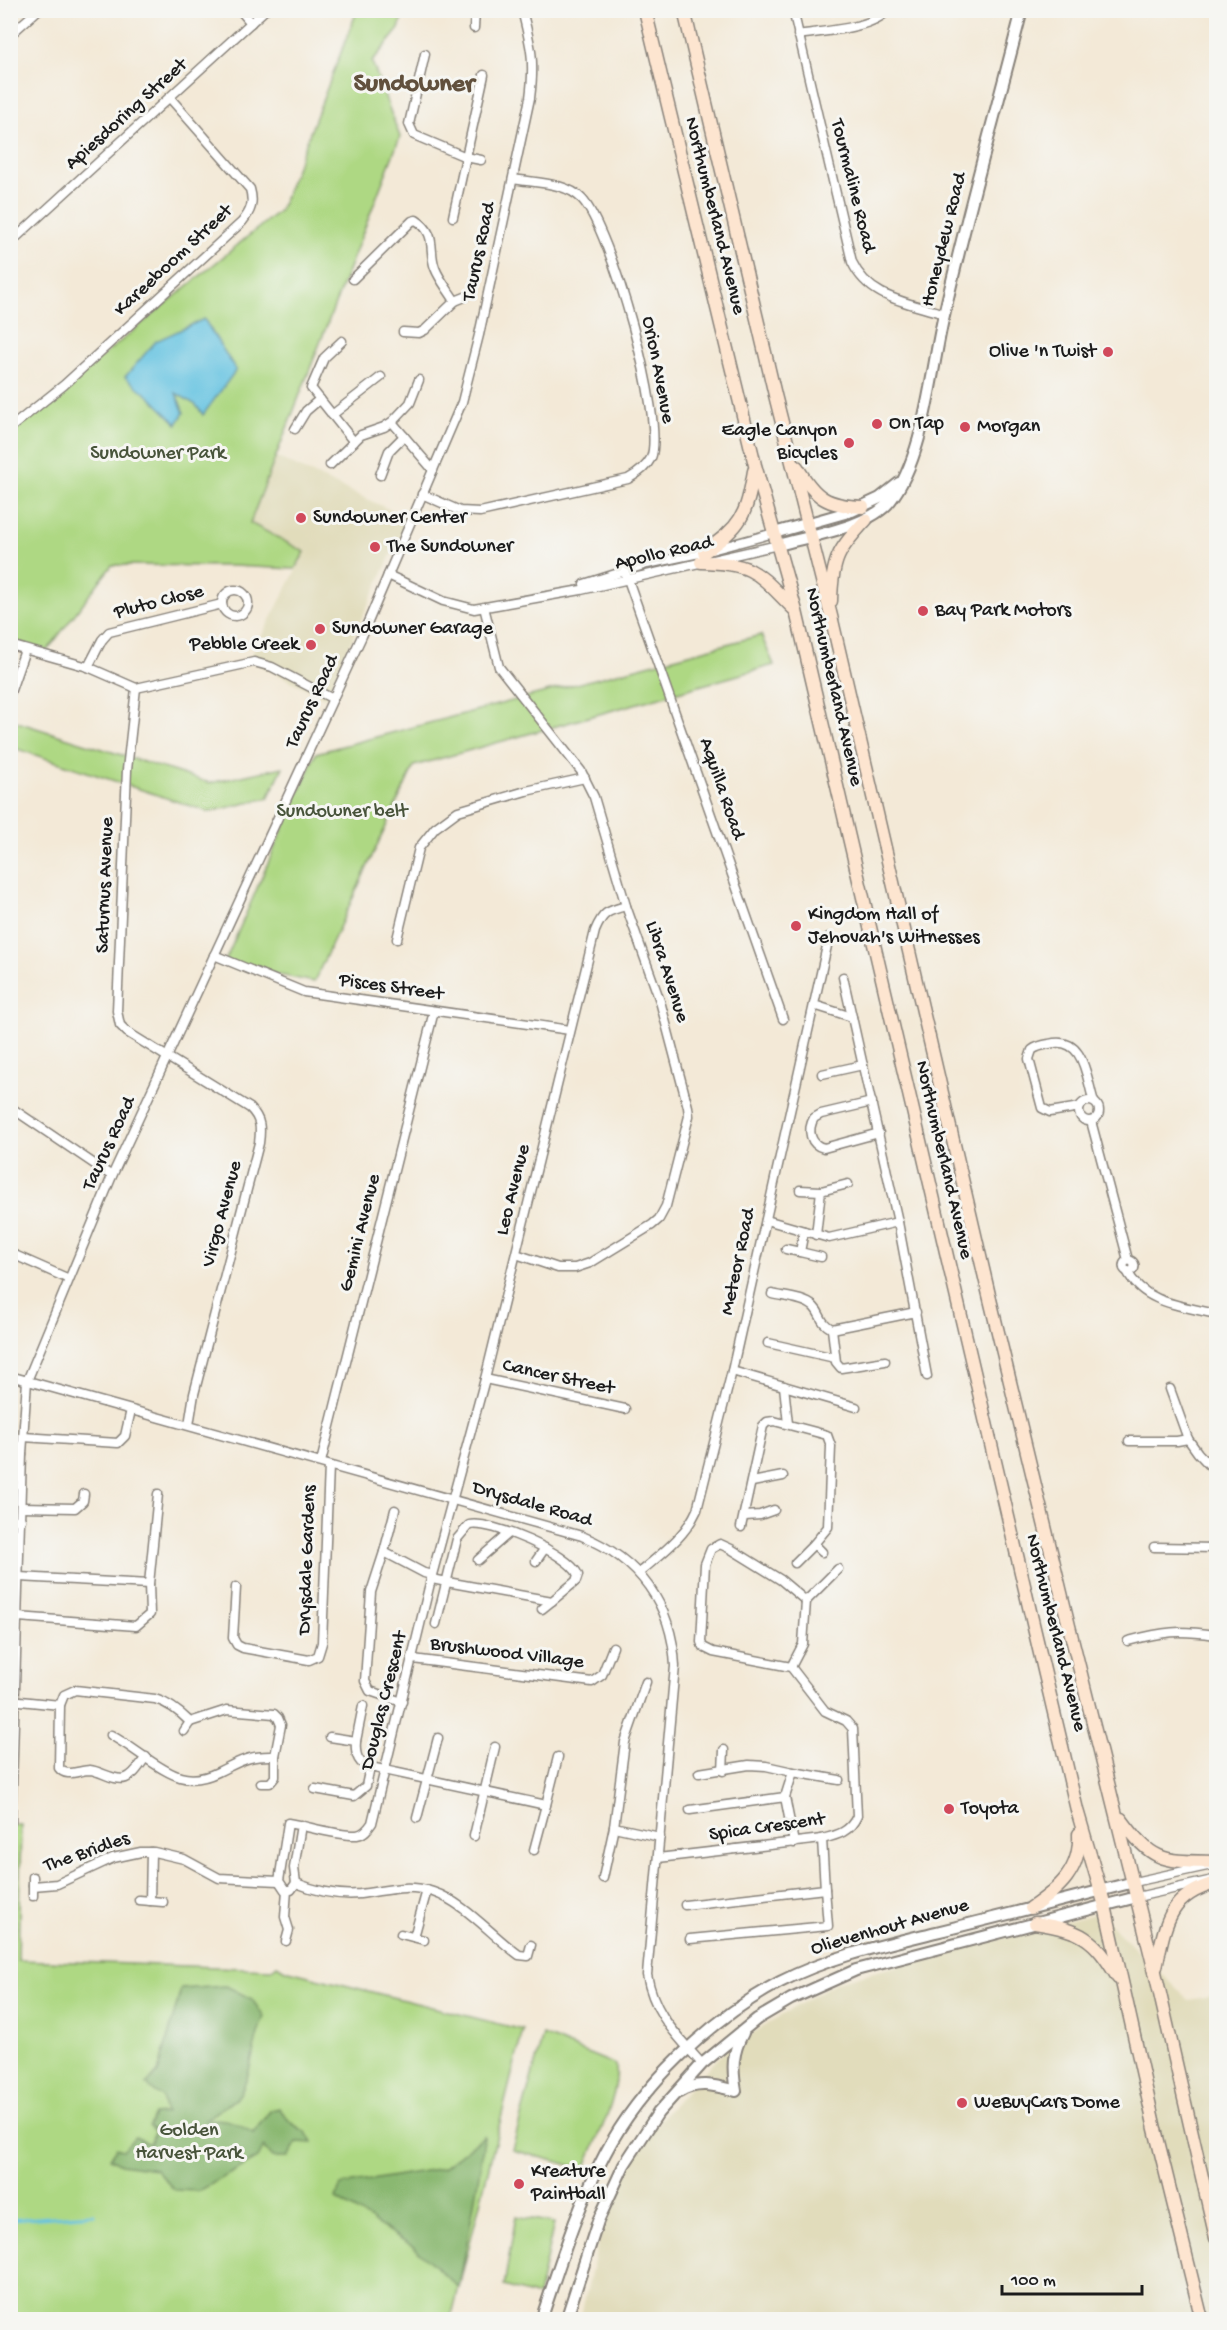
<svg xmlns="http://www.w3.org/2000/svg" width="1227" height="2330" font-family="'Gochi Hand',sans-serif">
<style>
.built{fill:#e1dcbb}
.green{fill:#aed883;stroke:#657a50;stroke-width:1.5}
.forest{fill:#8ab871;stroke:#536a46;stroke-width:1.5}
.water{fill:#63c2e1;stroke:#406f7e;stroke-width:1.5}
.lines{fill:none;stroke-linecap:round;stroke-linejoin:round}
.stream{stroke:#63c2e1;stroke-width:3}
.minor-casing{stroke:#88827a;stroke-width:11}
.tertiary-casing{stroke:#88827a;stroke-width:14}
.secondary-casing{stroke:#88827a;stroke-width:15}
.minor{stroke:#fff;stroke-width:8}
.tertiary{stroke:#fff;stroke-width:10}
.secondary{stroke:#fde5d0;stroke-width:12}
.poi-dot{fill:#d1495b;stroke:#f6f6f2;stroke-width:2}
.labels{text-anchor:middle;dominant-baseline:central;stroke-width:6;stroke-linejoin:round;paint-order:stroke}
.street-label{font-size:20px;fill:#1c1c1c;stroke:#f6f6f2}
.poi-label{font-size:20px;fill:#1c1c1c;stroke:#f6f6f2;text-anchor:start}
.park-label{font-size:20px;fill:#48543b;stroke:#f6f6f2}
.district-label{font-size:26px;font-weight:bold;fill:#61503d;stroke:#f6f6f2}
</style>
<rect width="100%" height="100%" fill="#f6f6f2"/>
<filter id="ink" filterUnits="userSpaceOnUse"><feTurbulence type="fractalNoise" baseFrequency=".0167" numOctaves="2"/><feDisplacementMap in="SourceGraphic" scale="12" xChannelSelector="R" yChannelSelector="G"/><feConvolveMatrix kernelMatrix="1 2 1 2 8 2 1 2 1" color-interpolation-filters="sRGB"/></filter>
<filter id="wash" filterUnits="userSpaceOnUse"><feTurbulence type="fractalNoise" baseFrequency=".008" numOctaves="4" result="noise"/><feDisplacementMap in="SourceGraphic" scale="24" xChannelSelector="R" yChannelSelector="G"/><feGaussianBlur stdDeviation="1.35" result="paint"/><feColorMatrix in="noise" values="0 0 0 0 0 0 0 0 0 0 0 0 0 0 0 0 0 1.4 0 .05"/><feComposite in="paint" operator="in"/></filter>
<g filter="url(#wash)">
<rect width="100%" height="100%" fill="#f3e9d7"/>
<g class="built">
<path d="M276 457 408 518 325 698 249 660 305 553 250 524Z"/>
<path d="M1098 1913 1189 2000 1216 1995V2319L580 2320 606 2209 650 2131 701 2075 730 2047 836 1982Z"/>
</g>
<g class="green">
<path d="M357 11H404L399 29 372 62 400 137 250 523 305 552 295 569 234 566 112 565 47 651 11 640 10 432 280 210Z"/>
<path d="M761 635 774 665 414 766 314 982 224 964 316 753Z"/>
<path d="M11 720 210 783 283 767 268 798 209 812 11 747Z"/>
<path d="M11 1825H21L18 1960 272 1969 277 1965 285 1970 523 2030 451 2319H11Z"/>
<path d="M543 2035 616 2065C620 2097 596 2139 585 2169L512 2150Z"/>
<path d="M516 2216 554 2223 538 2296 504 2286Z"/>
</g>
<g class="forest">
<path d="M226 1986 252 1999 264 2017C253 2038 252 2077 239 2095 235 2101 213 2113 205 2120 227 2117 234 2122 253 2133L270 2111 279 2108 291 2123 306 2132 312 2143 297 2142 288 2157H273L264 2147 258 2158 199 2191 174 2190 156 2169 121 2164 110 2158 116 2148 123 2150 135 2137 150 2144 155 2131 149 2126 154 2114 166 2113 162 2097 146 2084 158 2073 181 1989Z"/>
<path d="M484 2136 481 2163 459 2288 413 2246 336 2199 341 2185 443 2168Z"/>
</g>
<path class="water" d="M204 319 236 370 203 415 196 405 176 393 184 413 177 424 150 397 125 377 156 341Z"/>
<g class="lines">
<path class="stream" d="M10 2220 94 2214"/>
</g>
</g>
<g filter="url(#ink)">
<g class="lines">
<g class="minor-casing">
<g id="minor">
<path d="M240 10 251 23"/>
<path d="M793 10 852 262C869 299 908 302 944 314"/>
<path d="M474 28 475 10"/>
<path d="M10 35 38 10"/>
<path d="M798 35C823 31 872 29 888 10"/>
<path d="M425 54 409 124 414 135 466 157 484 75"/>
<path d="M453 217 466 157 481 160"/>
<path d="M10 243 265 10"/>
<path d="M353 279 412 221 416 220C438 234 428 250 435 268 439 279 449 291 455 301L465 297"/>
<path d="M403 332 419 333 425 330 455 301"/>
<path d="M342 341 324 358 311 388 354 442"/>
<path d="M419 380 410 403 392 422 433 470"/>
<path d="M332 415 381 377"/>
<path d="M10 428 64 385 242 222C251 211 254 203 250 189L170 98"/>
<path d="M295 429 306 411 320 399"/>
<path d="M330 465 361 435 384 427 392 422"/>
<path d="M380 475 389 451 404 436"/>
<path d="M422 494 460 511 480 512 628 479C637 474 646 468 651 458 666 421 610 228 582 199 566 182 535 183 513 179"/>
<path d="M625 571 783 1019"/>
<path d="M388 575 443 601 474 609 581 590 778 545"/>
<path d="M584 584 647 564 704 552 774 533"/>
<circle cx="235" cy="603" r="13"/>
<path d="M484 607 499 667 581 771 594 797 626 906 660 1001 688 1107 689 1116 666 1206 659 1219 652 1225 590 1263 575 1268H558L516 1254"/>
<path d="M10 645 88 667 136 688 254 662 272 667 333 699"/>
<path d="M88 667 102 640 109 632 222 604"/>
<path d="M136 688 127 770 117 1011 120 1025 127 1032 250 1108C261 1119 261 1128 259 1143L194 1394 189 1425"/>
<path d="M10 693 25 650"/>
<path d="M397 939 419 848 435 828 458 811 526 791 585 778"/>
<path d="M214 955 304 992 570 1030"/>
<path d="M843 977 852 1017"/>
<path d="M822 1074 863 1065"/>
<circle cx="1089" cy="1111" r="10"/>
<path d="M872 1102 821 1114 814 1118C807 1130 810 1145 824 1148L879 1133"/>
<path d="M10 1107 112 1176"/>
<path d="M1080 1107 1050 1112 1042 1108 1029 1059 1032 1050C1037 1046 1043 1045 1049 1044 1085 1035 1086 1078 1094 1102"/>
<path d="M1091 1121 1128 1260"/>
<path d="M800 1190 821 1191"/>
<path d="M766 1220 829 1238 898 1222 852 1017 814 1005"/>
<path d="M898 1222 927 1376"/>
<path d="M804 1231 800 1252 821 1257"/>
<path d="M816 1235 821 1191 848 1184"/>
<path d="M786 1249 800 1252"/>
<path d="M10 1253 69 1279"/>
<circle cx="1129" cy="1266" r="5.5"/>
<path d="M1127 1271C1144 1304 1184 1306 1216 1314"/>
<path d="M772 1294C784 1297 805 1298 814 1307 822 1315 819 1322 832 1329L916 1312"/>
<path d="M832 1329 836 1362 841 1368 885 1361"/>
<path d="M768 1343 835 1358"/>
<path d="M732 1371 856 1407"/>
<path d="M10 1376 582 1536C639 1559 672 1604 675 1666L647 1975C654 2015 677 2035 702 2064"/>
<path d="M485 1379 625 1409"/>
<path d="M784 1386 788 1424"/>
<path d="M1170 1389 1188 1439 1198 1453 1216 1472"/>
<path d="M23 1437 118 1443 125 1436 131 1410"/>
<path d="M1129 1441H1177L1188 1439"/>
<path d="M10 1453 22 1454"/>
<path d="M321 1462 434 1011"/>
<path d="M752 1482 783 1476"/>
<path d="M21 1507 75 1508 83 1501 84 1494"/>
<path d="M395 1510 384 1552 424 1573 432 1575"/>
<path d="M745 1516 760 1515 774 1510"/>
<path d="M10 1520H21"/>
<path d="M741 1527 763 1426 767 1422 774 1421 827 1435 831 1446 828 1527 814 1544 795 1563"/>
<path d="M814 1544 822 1552"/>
<path d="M1154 1547 1216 1548"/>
<path d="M384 1552 371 1592 365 1681 370 1691 402 1702"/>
<path d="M478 1560 509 1533"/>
<path d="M536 1561 545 1548"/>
<path d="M640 1572C662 1553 685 1537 697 1510L732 1371 829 937"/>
<path d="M19 1577 149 1584 158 1494"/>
<path d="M432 1579 447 1582 552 1601 576 1581 578 1575C570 1554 491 1520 469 1525L457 1539 436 1624"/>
<path d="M236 1587 233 1638 237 1645 243 1648 309 1660 318 1656 322 1643 329 1466"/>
<path d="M806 1601 838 1569"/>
<path d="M542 1609 552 1601"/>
<path d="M18 1617 136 1626 150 1614 149 1584"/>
<path d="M1128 1641C1165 1631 1178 1630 1216 1635"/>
<path d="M413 1659 592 1682 602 1675 613 1647"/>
<path d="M791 1667 803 1644 806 1601"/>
<path d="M10 1700 60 1705"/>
<path d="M184 1731 190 1722"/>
<path d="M111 1735C123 1742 135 1750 146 1758 171 1775 188 1787 218 1772 241 1761 248 1755 275 1756"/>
<path d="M330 1737 356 1741C355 1753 357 1764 370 1767"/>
<path d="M356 1741 363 1706"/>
<path d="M146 1757C140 1764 135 1775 126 1778 115 1782 101 1771 90 1770 79 1770 66 1778 59 1768L60 1705 64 1695 75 1690 155 1699C169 1703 179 1711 190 1722L227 1710 274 1714 278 1718 281 1725 275 1756V1777L270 1783H261"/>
<path d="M723 1771 724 1750"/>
<path d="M699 1773 749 1765 766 1766 793 1772"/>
<path d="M315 1789 354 1796 366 1786 370 1767 375 1768 546 1805 558 1757"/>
<path d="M785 1797 793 1772 839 1780"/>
<path d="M690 1810 785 1797 794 1843"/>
<path d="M417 1818 438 1738"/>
<path d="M11 1822 22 1454 27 1381 112 1176 362 636 462 402 479 335 530 98C535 60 531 46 522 10"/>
<path d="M301 1825 294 1868 296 1883 291 1890H285L279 1881 288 1823C307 1826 339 1836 357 1835 364 1834 368 1829 372 1823L432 1575 485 1379 595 931C603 912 607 911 626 906"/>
<path d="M614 1827 660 1837"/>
<path d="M474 1836 495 1747"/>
<path d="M534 1850 546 1805"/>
<path d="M658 1858 822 1839C838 1835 850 1832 857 1816L853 1729 846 1721 825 1711 791 1667 713 1652 703 1647 701 1642 705 1564 711 1549 720 1544 731 1549 781 1580 806 1601"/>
<path d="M603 1878 614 1827 625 1742 646 1682"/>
<path d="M1134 1882 1212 1865"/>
<path d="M296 1883C316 1891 338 1896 360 1894 386 1891 406 1883 433 1892 464 1902 492 1936 519 1955L528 1956 531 1945"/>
<path d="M33 1886 57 1884 113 1858 141 1852H154L184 1859 219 1878 279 1881"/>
<path d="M33 1896V1877"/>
<path d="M1137 1897 1213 1880"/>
<path d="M139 1900 163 1902"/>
<path d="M150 1901 151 1852"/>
<path d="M685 1905 825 1889 822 1839"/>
<path d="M401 1934 424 1940"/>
<path d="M414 1937 427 1890"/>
<path d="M690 1939 828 1926 825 1889"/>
<path d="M286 1941 289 1930 285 1917 287 1890"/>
</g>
</g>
<g class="tertiary-casing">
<g id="tertiary">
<path d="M774 533 852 511 880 498 899 483"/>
<path d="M778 545C809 536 870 527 890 501 925 458 931 369 944 315 967 213 996 112 1022 10"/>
<path d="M679 2092C698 2080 717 2086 736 2091 732 2069 732 2053 743 2033"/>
<path d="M541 2320C560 2264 577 2207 605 2154 640 2086 712 2018 780 1982 829 1957 883 1945 936 1932 1002 1916 1068 1899 1134 1882"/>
<path d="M566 2320 598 2221 624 2165 658 2113 702 2064 757 2019 791 1999 856 1970 1137 1897"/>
</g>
</g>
<g class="secondary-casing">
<g id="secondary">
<path d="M645 10 755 465 796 611 1034 1628 1077 1810 1105 1906 1155 2129 1202 2320"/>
<path d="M684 10 775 395 831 616 989 1295 1069 1626 1155 1972 1216 2238"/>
<path d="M797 467C815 498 827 506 863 507"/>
<path d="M704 552C742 525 746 517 754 471"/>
<path d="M701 562C756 563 758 574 795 610"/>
<path d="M831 601C832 559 838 550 866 520"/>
<path d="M1121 1819C1154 1864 1164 1861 1216 1862"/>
<path d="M1031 1908C1059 1889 1081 1870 1079 1834"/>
<path d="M1035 1923C1082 1931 1093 1936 1118 1978"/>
<path d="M1156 1967C1165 1925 1168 1895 1216 1883"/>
</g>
</g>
<use href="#minor" class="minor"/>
<use href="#tertiary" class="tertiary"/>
<use href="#secondary" class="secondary"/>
</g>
</g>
<g class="poi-dot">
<circle cx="1108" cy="352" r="6"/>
<circle cx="877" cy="424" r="6"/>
<circle cx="965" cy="427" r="6"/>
<circle cx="849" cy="443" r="6"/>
<circle cx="301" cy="518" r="6"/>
<circle cx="375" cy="547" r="6"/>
<circle cx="923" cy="611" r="6"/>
<circle cx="320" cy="629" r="6"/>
<circle cx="311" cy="645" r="6"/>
<circle cx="796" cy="926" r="6"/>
<circle cx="949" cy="1809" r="6"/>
<circle cx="962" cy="2103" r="6"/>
<circle cx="519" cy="2184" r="6"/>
</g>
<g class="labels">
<g class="street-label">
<text transform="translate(127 115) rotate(-42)">Apiesdoring Street</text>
<text transform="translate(852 186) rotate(76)">Tourmaline Road</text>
<text transform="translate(714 216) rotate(76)">Northumberland Avenue</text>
<text transform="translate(945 240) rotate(-76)">Honeydew Road</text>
<text transform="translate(480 252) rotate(-78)">Taurus Road</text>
<text transform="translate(174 261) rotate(-43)">Kareeboom Street</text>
<text transform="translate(657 370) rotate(79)">Orion Avenue</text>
<text transform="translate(664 554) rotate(-13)">Apollo Road</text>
<text transform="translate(159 603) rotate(-14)">Pluto Close</text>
<text transform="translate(833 687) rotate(77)">Northumberland Avenue</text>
<text transform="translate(313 702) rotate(-65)">Taurus Road</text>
<text transform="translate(721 789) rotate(71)">Aquilla Road</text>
<text transform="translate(106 885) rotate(-88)">Saturnus Avenue</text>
<text transform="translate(666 972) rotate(72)">Libra Avenue</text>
<text transform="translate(391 988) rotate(8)">Pisces Street</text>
<text transform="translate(110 1144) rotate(-65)">Taurus Road</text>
<text transform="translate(943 1160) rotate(77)">Northumberland Avenue</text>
<text transform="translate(514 1190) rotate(-76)">Leo Avenue</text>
<text transform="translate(223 1214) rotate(-75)">Virgo Avenue</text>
<text transform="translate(361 1233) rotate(-76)">Gemini Avenue</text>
<text transform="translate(739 1262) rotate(-78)">Meteor Road</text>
<text transform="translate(558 1378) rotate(12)">Cancer Street</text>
<text transform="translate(532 1505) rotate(16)">Drysdale Road</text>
<text transform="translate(308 1560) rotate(-88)">Drysdale Gardens</text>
<text transform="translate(1055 1633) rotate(76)">Northumberland Avenue</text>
<text transform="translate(507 1654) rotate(7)">Brushwood Village</text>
<text transform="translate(385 1701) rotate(-76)">Douglas Crescent</text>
<text transform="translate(767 1828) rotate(-8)">Spica Crescent</text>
<text transform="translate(87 1853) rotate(-19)">The Bridles</text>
<text transform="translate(890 1928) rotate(-16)">Olievenhout Avenue</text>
</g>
<g class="poi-label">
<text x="1096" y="352" text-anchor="end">Olive 'n Twist</text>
<text x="889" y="424">On Tap</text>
<text x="977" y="427">Morgan</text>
<text x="837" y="431" text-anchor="end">Eagle Canyon<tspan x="837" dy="23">Bicycles</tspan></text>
<text x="313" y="518">Sundowner Center</text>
<text x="387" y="547">The Sundowner</text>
<text x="935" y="611">Bay Park Motors</text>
<text x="332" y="629">Sundowner Garage</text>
<text x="299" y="645" text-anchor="end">Pebble Creek</text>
<text x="808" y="915">Kingdom Hall of<tspan x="808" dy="23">Jehovah's Witnesses</tspan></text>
<text x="961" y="1809">Toyota</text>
<text x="974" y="2103">WeBuyCars Dome</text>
<text x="531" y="2172">Kreature<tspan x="531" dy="23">Paintball</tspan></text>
</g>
<g class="park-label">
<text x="158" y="454">Sundowner Park</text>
<text x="342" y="812">Sundowner belt</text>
<text x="189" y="2131">Golden<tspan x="189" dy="23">Harvest Park</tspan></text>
</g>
<g class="district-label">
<text x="414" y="85">Sundowner</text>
</g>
</g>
<rect width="1227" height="2330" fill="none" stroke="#f6f6f2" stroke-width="36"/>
<path d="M1002 2285v9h140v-9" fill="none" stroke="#1c1c1c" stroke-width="3"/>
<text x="1011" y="2285" font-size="18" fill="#1c1c1c" stroke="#f6f6f2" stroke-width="4.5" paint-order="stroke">100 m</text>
</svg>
